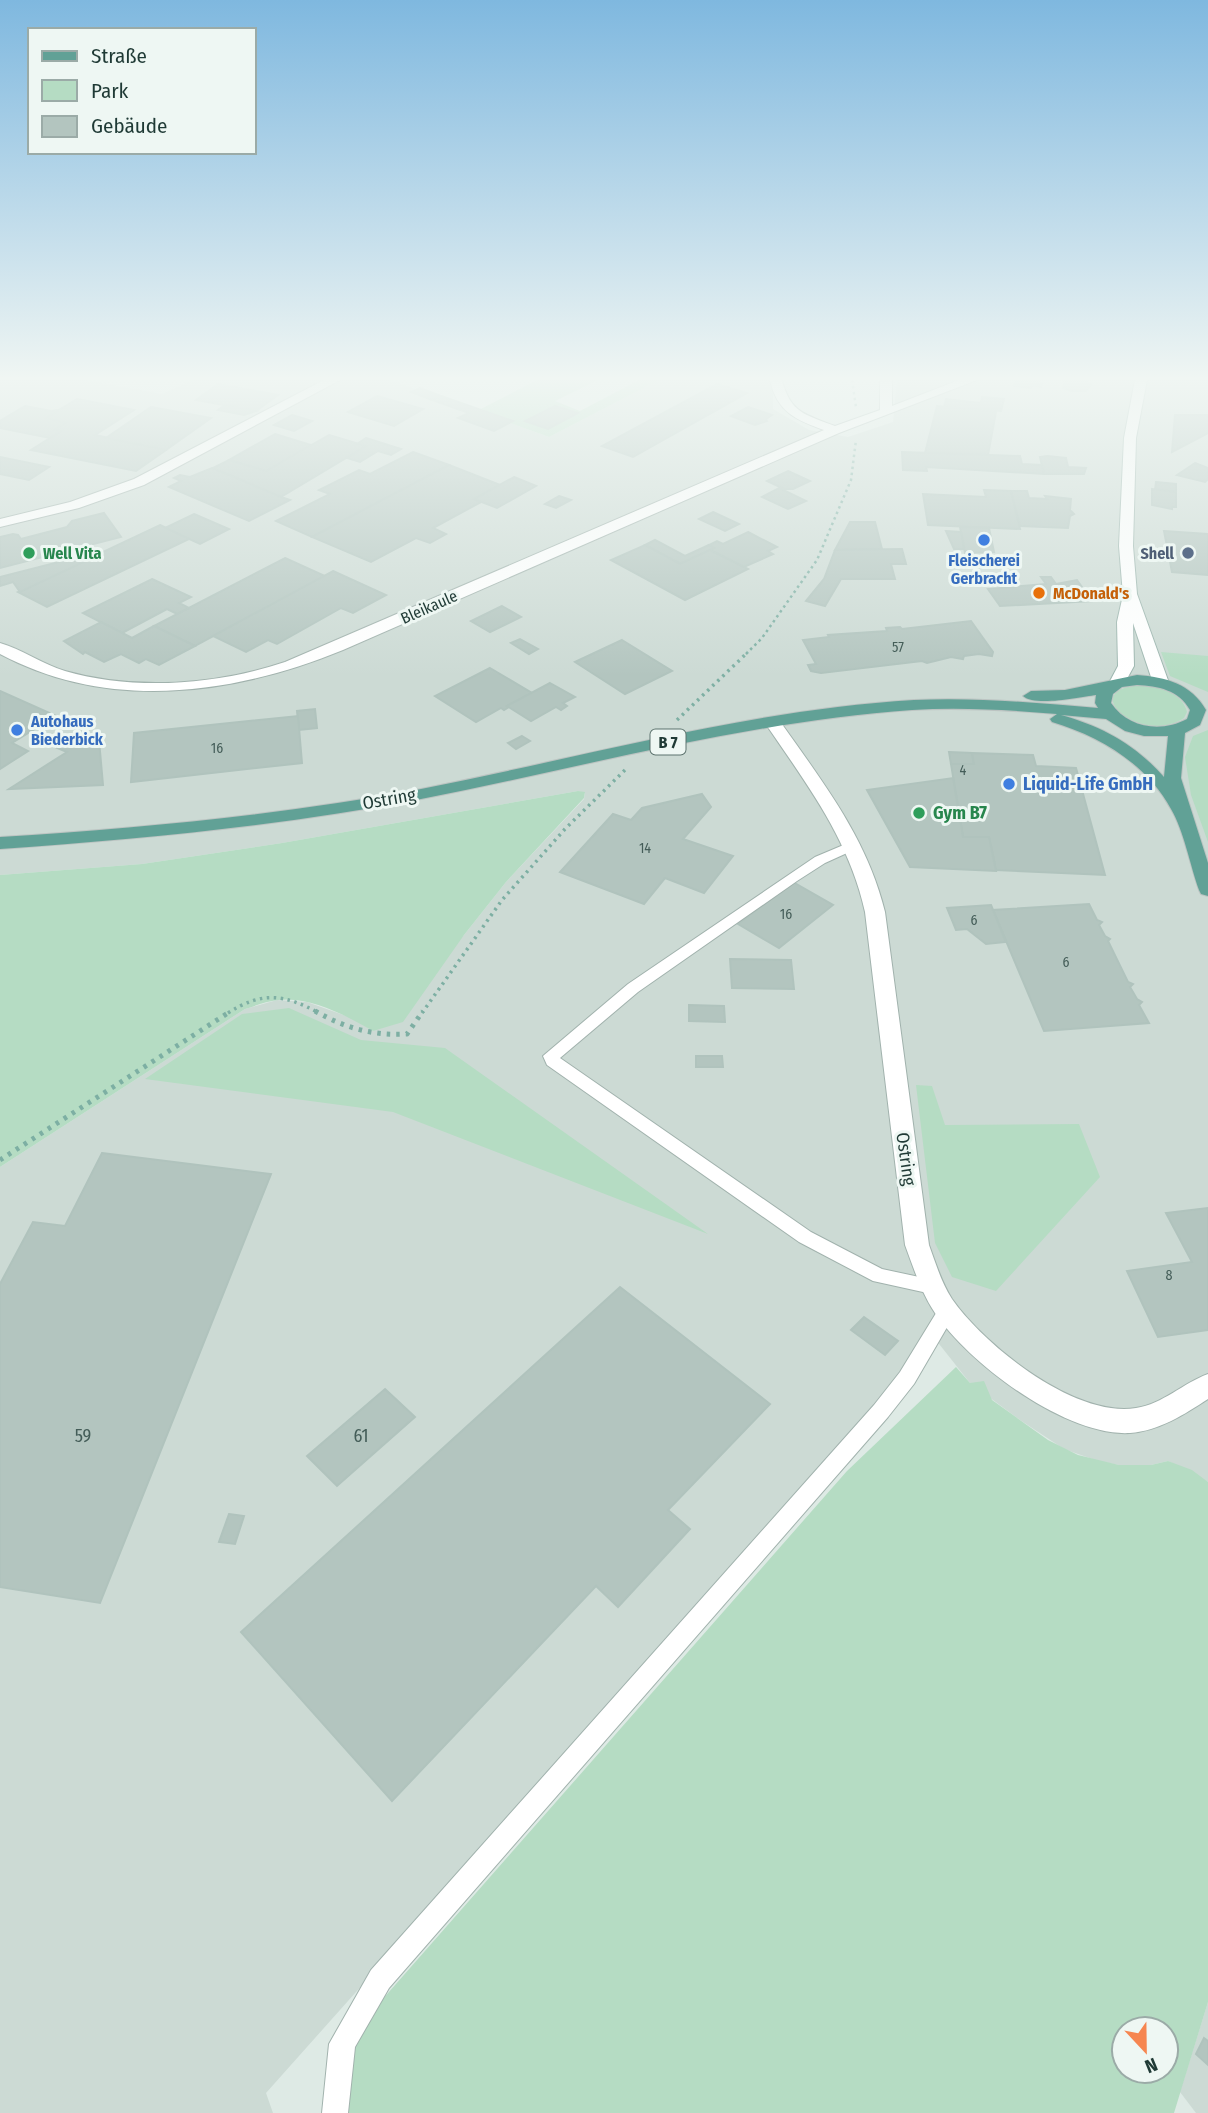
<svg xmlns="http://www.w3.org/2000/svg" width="1208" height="2113" font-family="'Fira Sans Condensed',sans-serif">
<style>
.built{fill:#ccdad4}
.green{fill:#b5dcc3;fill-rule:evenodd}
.building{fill:#b3c5bf;stroke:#b0c3bd;stroke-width:2}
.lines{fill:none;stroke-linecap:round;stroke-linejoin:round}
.lane-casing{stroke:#a1b2ad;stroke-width:2}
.street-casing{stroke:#a1b2ad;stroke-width:2}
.secondary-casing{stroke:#9db6af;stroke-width:2}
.primary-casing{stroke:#bcc4c2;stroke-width:2}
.path-far2{stroke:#7dafa3;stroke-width:2.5;stroke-dasharray:2.5 3.5;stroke-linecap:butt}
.path-far1{stroke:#7dafa3;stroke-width:3.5;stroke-dasharray:2.5 4.5;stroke-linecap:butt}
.path{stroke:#7dafa3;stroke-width:5;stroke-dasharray:3.5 6;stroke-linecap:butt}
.lane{fill:#fff;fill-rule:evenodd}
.street{fill:#fff;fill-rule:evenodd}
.secondary{fill:#fff;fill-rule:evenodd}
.primary{fill:#61a196;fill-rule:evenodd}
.shop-dot{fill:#3f7fe0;stroke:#eef7f3;stroke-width:2.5}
.leisure-dot{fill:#2e9e5b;stroke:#eef7f3;stroke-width:2.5}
.service-dot{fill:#5c6f8a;stroke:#eef7f3;stroke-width:2.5}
.food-dot{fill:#e8710a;stroke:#eef7f3;stroke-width:2.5}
.labels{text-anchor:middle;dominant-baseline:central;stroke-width:6;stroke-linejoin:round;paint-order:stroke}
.number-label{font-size:14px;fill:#445d58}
.far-leisure-label{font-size:16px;font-weight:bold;fill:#27864d;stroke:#eef7f3;text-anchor:start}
.far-service-label{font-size:16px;font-weight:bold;fill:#4e5e75;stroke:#eef7f3;text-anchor:end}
.far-shop-label{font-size:16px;font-weight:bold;fill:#366cbe;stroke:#eef7f3}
.far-food-label{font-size:16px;font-weight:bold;fill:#c56008;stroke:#eef7f3;text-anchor:start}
.far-street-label{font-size:16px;fill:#1f3a35;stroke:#eef7f3}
.shield{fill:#eef7f3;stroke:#5d736e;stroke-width:2}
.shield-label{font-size:16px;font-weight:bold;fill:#1f3a35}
.shop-label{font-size:18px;font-weight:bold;fill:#366cbe;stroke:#eef7f3;text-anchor:start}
.street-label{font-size:18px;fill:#1f3a35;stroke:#eef7f3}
.leisure-label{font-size:18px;font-weight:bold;fill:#27864d;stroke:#eef7f3;text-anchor:start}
.near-number-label{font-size:18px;fill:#445d58}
</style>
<rect width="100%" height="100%" fill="#deeae5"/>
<g class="built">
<path d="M0 380H86L162 394 193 380H390L549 437 659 380H773V409L809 430 848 437 893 422 897 380H1208V1482L1168 1461 1151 1465H1119L1098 1461 1064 1449 1020 1420 970 1383 928 1330 913 1367 266 2093 273 2113H0V1167L245 1009 277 1000 307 1002 352 1018 373 1031 464 935 506 882 584 799 585 793 578 791 282 843 142 864 0 875Z"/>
<path d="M1208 2002V2113H1196L1180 2092Z"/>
</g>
<g class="green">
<path d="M537 380H598L555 401 580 411 639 380H659L549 437 477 411ZM554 406 577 414 548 429 526 421Z"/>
<path d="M1161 652 1208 656V692L1170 676Z"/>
<path d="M1145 685C1162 688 1182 693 1187 712L1184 718C1140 747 1072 687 1145 685Z"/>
<path d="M1208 730V842L1191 795 1185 757 1193 736Z"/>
<path d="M578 791 585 792 584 798 506 882 464 935 403 1022 373 1031C345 1015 310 996 278 1000 267 1001 255 1006 245 1009L0 1167V875L142 864 282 843Z"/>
<path d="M289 1008 361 1040 445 1048 708 1234 393 1112 145 1079 242 1014Z"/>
<path d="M916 1085 932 1086 945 1125 1079 1124 1100 1177 996 1291 952 1277 935 1243Z"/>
<path d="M956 1367 970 1383 984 1381 992 1400 1048 1440 1078 1455 1119 1465H1151L1168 1461 1192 1470 1208 1482V2002L1174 2113H339L352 2034 847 1471ZM1124 2029H1166V2071H1124Z"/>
</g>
<g class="building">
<path d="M1016 380H1020L1042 383 1041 387 1032 385 1031 388 1014 386Z"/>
<path d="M1065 380 1088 382 1091 385 1086 391H1071L1063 388Z"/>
<path d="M218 384 278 395 256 411 196 400Z"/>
<path d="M717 384 747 393 633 457 602 446Z"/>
<path d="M420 388 441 396 432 400 411 392Z"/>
<path d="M377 396 423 409 394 426 348 412Z"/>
<path d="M441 396 513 421 494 431 458 418 469 413 432 400Z"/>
<path d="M982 397 1004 399 1001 411 944 407 946 399 981 403Z"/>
<path d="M77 399 134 410 95 435 166 450 136 471 31 450 61 431 54 430 65 423 46 418Z"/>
<path d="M225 405 256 411 244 415 218 410Z"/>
<path d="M25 406 51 411 59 410 46 418 65 423 54 430 61 431 50 438 0 428V421Z"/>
<path d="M555 406 578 413 548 429 525 421Z"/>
<path d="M937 406 996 412 988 455 925 453Z"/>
<path d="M151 407 211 418 166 450 106 438Z"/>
<path d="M748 407 772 415 766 419 767 421 755 425 731 416Z"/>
<path d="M292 415 312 421 294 431 274 425Z"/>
<path d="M1175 415H1208V433L1172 452Z"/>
<path d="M275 434 311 445 266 471 229 460Z"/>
<path d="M329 435 366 446 281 497 213 468 229 460 266 471Z"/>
<path d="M366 438 401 449 391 455 378 451 360 462 347 458 366 446 357 444Z"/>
<path d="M413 452 449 465 312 537 276 521 330 494 319 490 359 470 370 474Z"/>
<path d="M902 452 1020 456 1022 464 1042 465 1044 474 926 467 927 471 903 470Z"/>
<path d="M1047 456 1066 458 1068 467 1086 468 1084 474H1044L1040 457Z"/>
<path d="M0 457 49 467 29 480 0 474Z"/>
<path d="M1195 463 1208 468V479L1205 482 1177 475Z"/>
<path d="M449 465 500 485 474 499 481 502 433 528 446 534 430 543 416 538 371 562 312 537Z"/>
<path d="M212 468 281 497 290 500 249 521 169 487 181 481 174 478 180 475 190 477Z"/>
<path d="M788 471 810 481 793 489H784L767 481Z"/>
<path d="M514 477 536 486 497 508 474 499Z"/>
<path d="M1156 482 1176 484V492L1155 490Z"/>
<path d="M779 488 806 501 788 509 762 497Z"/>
<path d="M1152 489 1176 492V507H1172V509L1152 505Z"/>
<path d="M984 490 1011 491 1020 529 928 525 923 494 986 497Z"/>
<path d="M1011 491H1027L1029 498 1047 499 1045 496 1071 499 1070 510 1074 514 1070 516 1068 528 1020 526Z"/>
<path d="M559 496 571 500 556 508 545 504Z"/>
<path d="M713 512 739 524 725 531 699 519Z"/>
<path d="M104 513 121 537 0 568V537L13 534 18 535 21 539 67 527 72 521Z"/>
<path d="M194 514 229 529 200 544 165 528Z"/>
<path d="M850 522H875L882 549 835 550Z"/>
<path d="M160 525 189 539 47 607 18 592Z"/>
<path d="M960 527 989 528 994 552 965 553Z"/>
<path d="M946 531 961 532 964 549H954Z"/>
<path d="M1164 531 1208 534V575L1172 572Z"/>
<path d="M748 532 777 547 768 551 773 554 744 567 710 550 714 548 709 545 717 541 723 544Z"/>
<path d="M655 540 685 556 709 545 714 548 680 564 645 545Z"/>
<path d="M645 545 680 564 710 550 748 569 685 600 611 560Z"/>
<path d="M902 549 906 564H891L895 579H841L825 606 806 601 824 579 835 550Z"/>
<path d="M86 555 92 558 20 592 13 582 0 586V577Z"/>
<path d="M285 558 325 576 195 646 154 626Z"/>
<path d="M333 571 386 595 353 613 341 608 277 644 268 640 246 652 213 636Z"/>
<path d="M1041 577H1051L1056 584 1077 580 1092 601 1000 606 988 589 1046 584Z"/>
<path d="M152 579 191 597 179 603 189 608 177 614 167 609 122 633 83 613Z"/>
<path d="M502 606 521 617 490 632 471 621Z"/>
<path d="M971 621 993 652 992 656 979 654 964 656 963 659 951 657 927 663 922 661 821 673 811 671 808 665 816 664 803 640 829 637 828 635 887 631 886 628 900 627 902 629Z"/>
<path d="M101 622 132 638 154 626 195 646 159 665 146 659 139 663 121 654 104 662 85 652 83 654 64 641Z"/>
<path d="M520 639 538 649 529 654 511 643Z"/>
<path d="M622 640 672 671 625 694 575 662Z"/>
<path d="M490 668 532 693 507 706 509 707 504 710 501 708 476 722 435 696Z"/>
<path d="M550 683 575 697 563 703 567 706 561 710 556 707 531 721 507 706Z"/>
<path d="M0 691 56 716 12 743 28 751 0 769Z"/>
<path d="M315 709 317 728 299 730 297 711Z"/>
<path d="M298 716 302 763 131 782 134 733Z"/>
<path d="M79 731 99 740 103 785 9 789 67 752 55 747Z"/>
<path d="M522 736 530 741 516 749 508 743Z"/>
<path d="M949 752 972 753 974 764H951Z"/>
<path d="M972 753 1033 755 1036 766 1076 768 1105 875 996 870 989 837H963L951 764H974Z"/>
<path d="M953 778 963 837H989L996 871 910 867 867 790Z"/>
<path d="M702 794 711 807 683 839 733 856 704 893 665 878 644 904 560 872 613 814 631 820 642 808Z"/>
<path d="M793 882 833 905 779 948 738 924Z"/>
<path d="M1089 904 1097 920 1102 922 1099 925 1105 936 1110 939 1108 941 1128 982 1133 984 1130 987 1137 999 1142 1002 1139 1005 1149 1023 1044 1031 993 910Z"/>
<path d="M991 905 1006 942 986 944 967 929 956 930 947 908Z"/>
<path d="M730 959 791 960 794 989 732 988Z"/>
<path d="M689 1005 724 1006 725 1022 689 1021Z"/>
<path d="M696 1056H722L723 1067H696Z"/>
<path d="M102 1153 271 1174 100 1603 0 1587V1284L33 1222 65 1226Z"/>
<path d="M1208 1208V1330L1158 1337 1127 1271 1192 1262 1166 1213Z"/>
<path d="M620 1287 770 1404 668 1510 690 1529 618 1607 596 1586 392 1801 241 1632Z"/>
<path d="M864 1317 898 1341 885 1355 851 1330Z"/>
<path d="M385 1389 415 1417 337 1486 307 1456Z"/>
<path d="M229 1514 244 1516 235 1544 219 1542Z"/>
<path d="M1204 2038 1208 2041V2065L1196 2054Z"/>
</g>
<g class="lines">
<g class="lane-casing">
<g id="lane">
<path d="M853 841 860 845 858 848 825 863 797 881 638 992 560 1058 811 1232 882 1269 938 1281 941 1286 938 1291 932 1294 873 1281 799 1242 547 1065 543 1056 628 984 815 857Z"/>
<path d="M947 1303 953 1305 956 1311 953 1317 914 1384 888 1417 389 1988 355 2047 348 2113H322L329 2044 371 1970 874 1405 900 1372 941 1305Z"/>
</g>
</g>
<g class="street-casing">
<g id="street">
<path d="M324 380H340L144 485 79 508 0 527V519L70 502 134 479Z"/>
<path d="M770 380H782C790 413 806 415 835 426L880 410V380H892V406L959 380H977L839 433 343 650C233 695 109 712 0 654V643C22 649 42 664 65 671 135 691 216 685 285 662L824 430C796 420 777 412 770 380Z"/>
<path d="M773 718 779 720C822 781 867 838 885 912L929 1245C936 1264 941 1282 952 1299 985 1346 1075 1418 1136 1408 1163 1404 1183 1383 1208 1374V1399C1185 1414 1159 1431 1130 1433 1067 1437 969 1364 935 1313 921 1292 914 1269 905 1245L865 912C849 839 806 783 765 723Z"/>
</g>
</g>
<g class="secondary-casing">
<path id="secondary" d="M1135 380H1147L1136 438 1133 546 1137 594 1169 683 1161 688 1153 683 1133 623 1134 666 1123 686 1117 688 1109 683 1118 666 1117 622 1123 595 1119 546 1124 438Z"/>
</g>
<g class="primary-casing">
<path id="primary" d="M1137 675C1166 677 1191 684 1206 710L1200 725 1185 733 1181 778 1208 863V896L1201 894 1199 890C1190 865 1184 831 1171 809 1147 764 1099 736 1052 722L1050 719 1057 714C1009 710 960 707 912 710 745 722 584 767 421 799 281 826 142 839 0 849V837C142 828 281 815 421 789 585 757 747 710 914 700 976 697 1037 703 1098 708L1095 703 1096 695C1080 697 1035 707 1023 696L1031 691 1065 690ZM1137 685C1158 686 1179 690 1190 710L1187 719C1161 733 1128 728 1111 703L1113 694 1122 687ZM1061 715 1106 719 1125 731 1144 736H1168L1164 777C1135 744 1101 726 1061 715Z"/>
</g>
<g class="path-far2">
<path d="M852 380 856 407"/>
<path d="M746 654 762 638 817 560 851 480 856 440"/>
</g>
<g class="path-far1">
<path d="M677 720 748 652"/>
<path d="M228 1013C262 991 284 994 319 1013"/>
<path d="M422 1013 502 900 565 829 625 770"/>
</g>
<g class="path">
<path d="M315 1011C345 1028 373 1036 407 1034L423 1011"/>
<path d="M0 1160 231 1011"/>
</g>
<use href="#lane" class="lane"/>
<use href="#street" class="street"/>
<use href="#secondary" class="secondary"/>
<use href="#primary" class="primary"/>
</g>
<linearGradient id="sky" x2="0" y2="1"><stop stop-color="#7fb8df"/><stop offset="0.56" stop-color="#f0f6f3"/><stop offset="1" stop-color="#f0f6f3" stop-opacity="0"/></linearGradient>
<rect width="1208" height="676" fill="url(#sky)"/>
<g class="shop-dot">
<circle cx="984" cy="540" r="7"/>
<circle cx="17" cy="730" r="7"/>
<circle cx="1009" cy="784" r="7"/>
</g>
<g class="leisure-dot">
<circle cx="29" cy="553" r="7"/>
<circle cx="919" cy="813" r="7"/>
</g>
<circle class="service-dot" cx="1188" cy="553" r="7"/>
<circle class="food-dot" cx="1039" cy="593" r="7"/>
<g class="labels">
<g class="number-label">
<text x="898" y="647">57</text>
<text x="217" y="748">16</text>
<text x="963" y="770">4</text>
<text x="645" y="848">14</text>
<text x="786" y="914">16</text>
<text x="974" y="920">6</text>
<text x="1066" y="962">6</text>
<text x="1169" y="1275">8</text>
</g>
<g class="far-leisure-label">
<text x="43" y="553">Well Vita</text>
</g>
<g class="far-service-label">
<text x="1174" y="553">Shell</text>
</g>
<g class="far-shop-label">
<text x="984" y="560">Fleischerei<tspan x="984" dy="18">Gerbracht</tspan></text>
<text x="31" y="721" text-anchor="start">Autohaus<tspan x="31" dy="18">Biederbick</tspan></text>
</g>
<g class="far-food-label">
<text x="1053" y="593">McDonald's</text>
</g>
<g class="far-street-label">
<text transform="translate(429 607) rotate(-24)">Bleikaule</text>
</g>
<rect class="shield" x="650.5" y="729.5" width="35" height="25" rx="5"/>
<g class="shield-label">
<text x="668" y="742">B 7</text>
</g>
<g class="shop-label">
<text x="1023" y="784">Liquid-Life GmbH</text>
</g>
<g class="street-label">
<text transform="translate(389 799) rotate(-10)">Ostring</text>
<text transform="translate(906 1159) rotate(82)">Ostring</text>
</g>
<g class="leisure-label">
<text x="933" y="813">Gym B7</text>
</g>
<g class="near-number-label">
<text x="83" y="1436">59</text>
<text x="361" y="1436">61</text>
</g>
</g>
<rect x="28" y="28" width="228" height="126" fill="#eef7f3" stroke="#9baba7" stroke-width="2"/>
<rect x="42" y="51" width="35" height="10" fill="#61a196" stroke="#9baba7" stroke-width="2"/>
<text x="91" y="63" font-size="21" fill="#1f3a35">Straße</text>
<rect x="42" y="80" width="35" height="21" fill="#b5dcc3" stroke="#9baba7" stroke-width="2"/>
<text x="91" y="98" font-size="21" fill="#1f3a35">Park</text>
<rect x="42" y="116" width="35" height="21" fill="#b3c5bf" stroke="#9baba7" stroke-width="2"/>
<text x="91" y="133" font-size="21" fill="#1f3a35">Gebäude</text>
<g transform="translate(1145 2050) rotate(158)"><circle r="33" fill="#eef7f3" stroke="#9baba7" stroke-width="2"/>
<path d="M0-5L12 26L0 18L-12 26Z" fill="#f68650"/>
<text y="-10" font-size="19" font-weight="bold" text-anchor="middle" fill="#1f3a35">N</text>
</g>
</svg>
